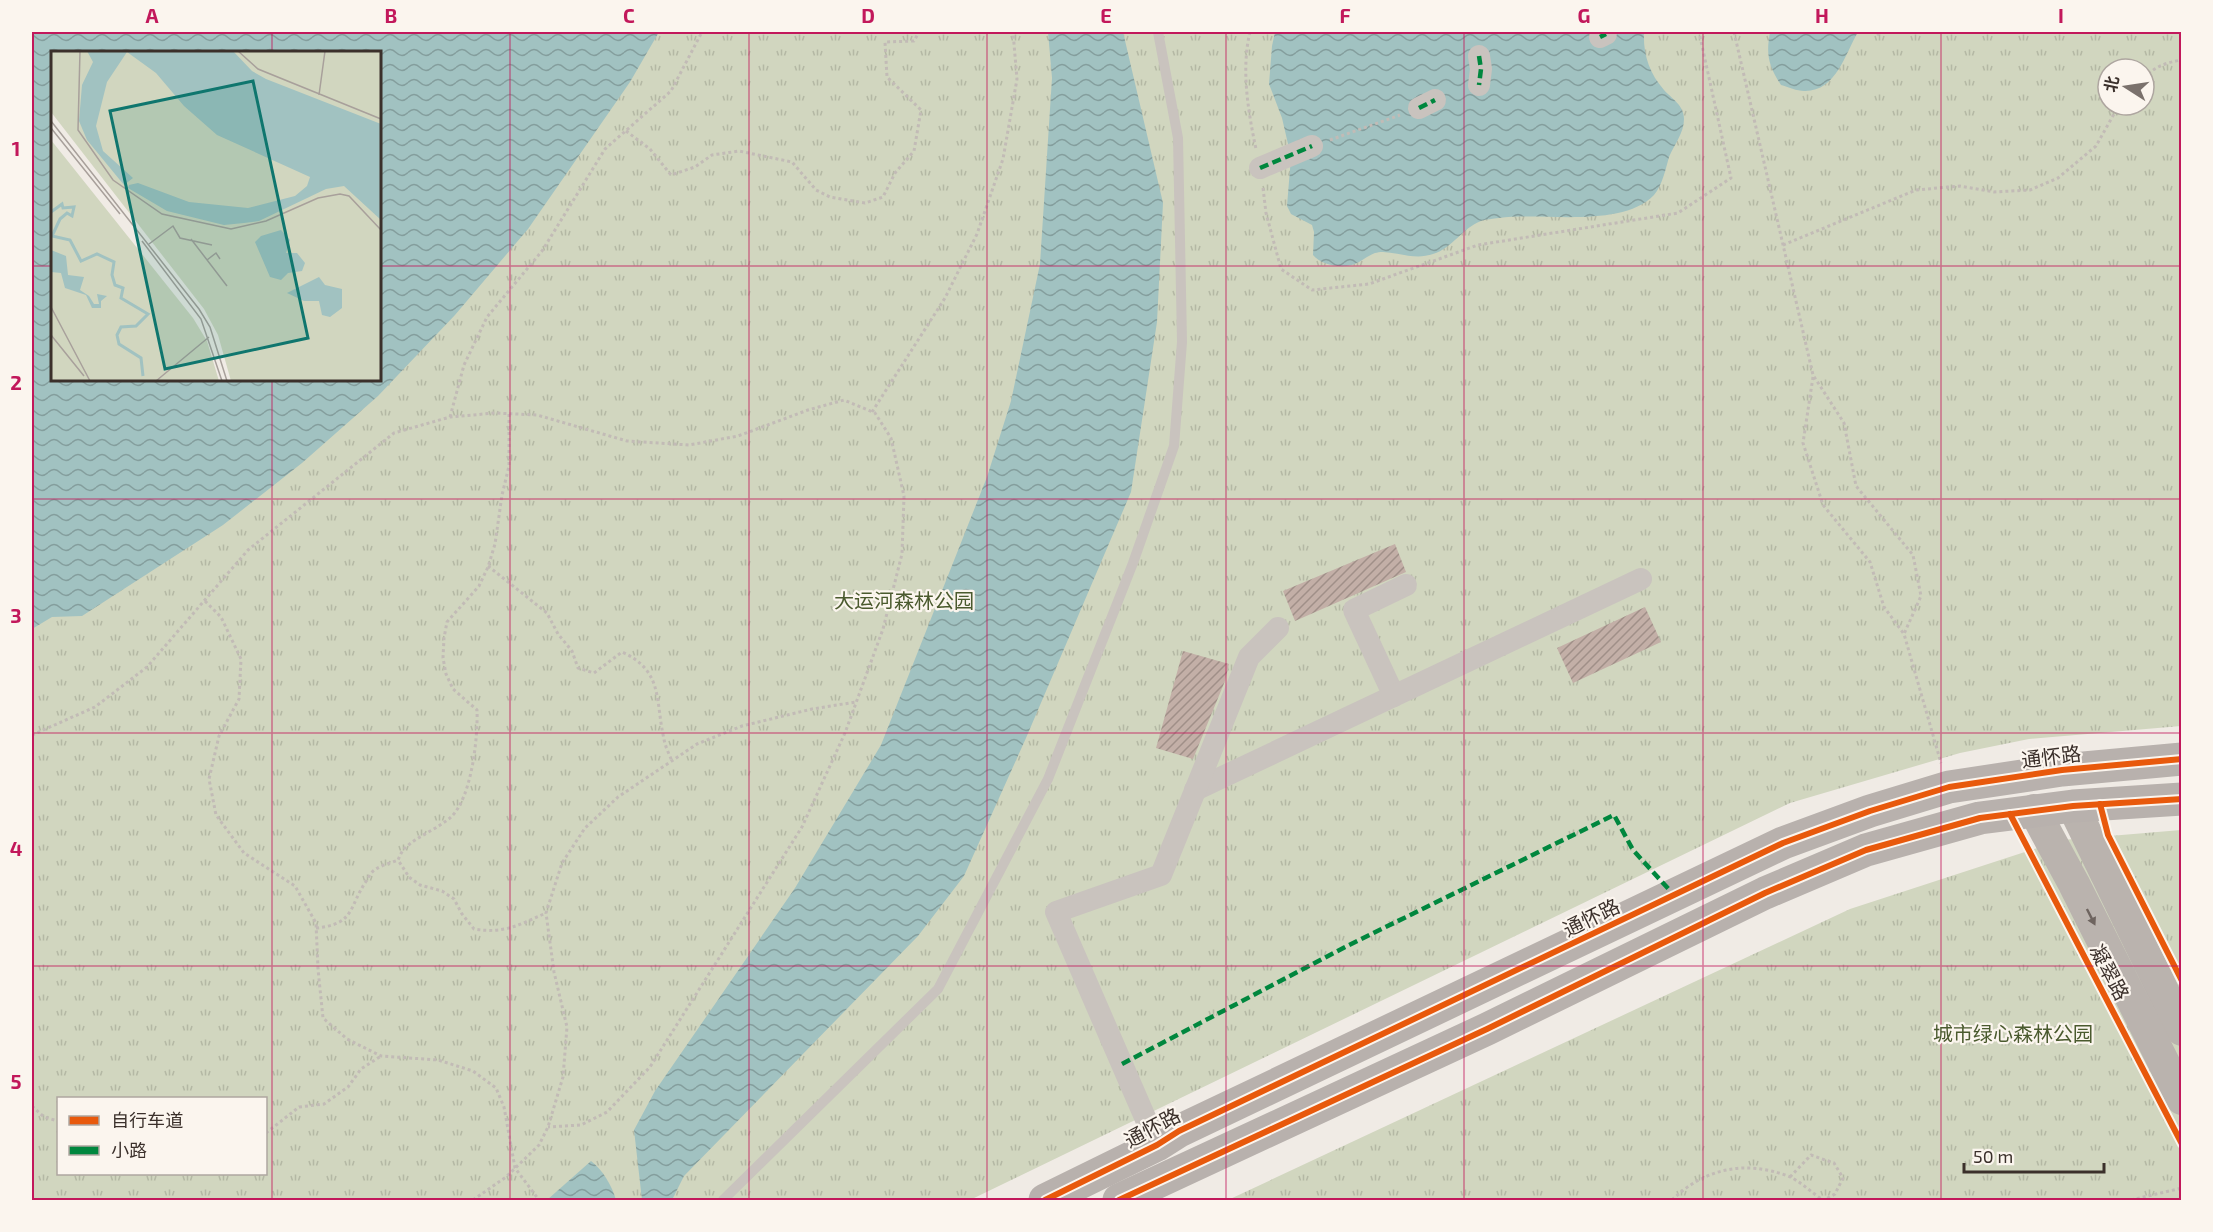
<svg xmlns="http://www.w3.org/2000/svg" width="2213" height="1232" font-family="'Exo 2','Noto Sans SC',sans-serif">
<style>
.park{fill:url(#park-tufts);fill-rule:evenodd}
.water{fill:url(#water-waves);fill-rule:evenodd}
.building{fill:url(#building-hatch)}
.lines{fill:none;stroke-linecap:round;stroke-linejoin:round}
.path{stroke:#c2bbb6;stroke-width:3;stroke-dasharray:3 3;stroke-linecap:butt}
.lane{stroke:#c9c3be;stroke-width:10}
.street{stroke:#c9c3be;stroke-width:22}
.secondary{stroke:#bab3ae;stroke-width:32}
.primary{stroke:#b8b1ad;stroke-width:33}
.quiet{stroke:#00873e;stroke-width:4.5;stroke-dasharray:9 4.5;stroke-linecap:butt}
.cycleway-casing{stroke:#fbf5ee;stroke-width:10}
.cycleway{stroke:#e8590c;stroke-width:6}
.oneway{fill:#6e645f}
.grid{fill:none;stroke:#c2185b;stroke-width:1.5;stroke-opacity:0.55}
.labels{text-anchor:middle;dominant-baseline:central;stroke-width:4.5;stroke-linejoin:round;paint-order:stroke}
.park-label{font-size:20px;fill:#4a5a2e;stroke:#fbf5ee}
.street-label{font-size:20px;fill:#3b302b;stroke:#fbf5ee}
.inset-river{fill:none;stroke:#a1c2c1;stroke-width:3}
.inset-road{fill:none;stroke:#a8a09b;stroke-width:1.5}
.view{fill:#0f766e;fill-opacity:0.15;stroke:#0f766e;stroke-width:3}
.inset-edge{fill:none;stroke:#3b302b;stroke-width:3}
.neatline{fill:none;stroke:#c2185b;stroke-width:2}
.grid-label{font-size:20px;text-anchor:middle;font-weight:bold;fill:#c2185b}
</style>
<defs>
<pattern id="park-tufts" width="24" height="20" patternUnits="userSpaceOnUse" patternTransform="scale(1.5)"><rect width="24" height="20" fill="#d1d6bf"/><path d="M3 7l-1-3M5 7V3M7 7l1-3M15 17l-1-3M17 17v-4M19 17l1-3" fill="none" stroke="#b4b8a4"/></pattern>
<pattern id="water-waves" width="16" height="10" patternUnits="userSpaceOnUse" patternTransform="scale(1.5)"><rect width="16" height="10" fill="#a1c2c1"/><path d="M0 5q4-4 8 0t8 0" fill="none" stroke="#849e9d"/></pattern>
<pattern id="building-hatch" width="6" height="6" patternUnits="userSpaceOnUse" patternTransform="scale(1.5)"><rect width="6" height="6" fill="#c3afa7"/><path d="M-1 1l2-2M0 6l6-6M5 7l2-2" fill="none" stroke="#a08f88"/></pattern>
</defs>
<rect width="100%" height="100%" fill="#f0ebe5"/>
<g class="park">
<path d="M32 32H2181V726L2029 739 1960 753 1790 803 970 1200H32ZM52 52H380V380H52ZM2108 69H2144V105H2108ZM58 1098H266V1174H58Z"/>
<path d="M2181 830V1200H1228L1850 909 2062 840Z"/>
</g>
<g class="water">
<path d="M32 32H659L630 82 528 229 455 315 378 396 302 463 223 525 82 616 52 617 32 629ZM380 52V380H52V52Z"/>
<path d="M1048 32H1123L1163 203 1157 322 1131 492 1026 738 964 876 918 936 684 1176 672 1200H642L634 1130 655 1091 795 888 881 745 987 477 1011 401 1040 264 1052 78Z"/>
<path d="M1275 32H1457L1462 34 1474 32H1644C1643 54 1649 73 1664 90 1672 99 1684 105 1684 119 1684 133 1674 145 1669 157 1666 168 1662 186 1654 195 1621 229 1542 212 1499 218 1493 219 1486 219 1481 221 1462 228 1453 248 1433 254 1416 260 1400 253 1383 252 1372 252 1368 257 1359 262 1346 270 1322 266 1313 255L1314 232 1312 225 1291 214 1287 206 1291 157 1282 118 1269 84 1272 46Z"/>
<path d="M1770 32H1858C1845 54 1836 92 1804 91 1797 91 1788 87 1781 85 1768 65 1766 54 1770 32Z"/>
<path d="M591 1161C603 1170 612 1186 616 1200H547Z"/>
</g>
<g class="building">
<path d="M1395 544 1406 572 1295 621 1283 591Z"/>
<path d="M1645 607 1661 642 1573 683 1557 648Z"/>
<path d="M1183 651 1229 664 1225 681 1193 759 1156 748Z"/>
</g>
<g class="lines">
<g class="path">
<path d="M1250 32C1241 69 1248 111 1256 149"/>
<path d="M1734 32 1813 375 1844 423 1856 486 1913 555 1921 596 1904 634 1941 763"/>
<path d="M1877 35 1881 32"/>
<path d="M2144 78C2154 67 2167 62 2182 60"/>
<path d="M626 131 650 149 671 175 695 167 712 155 739 151 792 162 816 190 830 197 865 203 883 197 895 173 914 151 921 110 887 77 885 42 914 41 919 32"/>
<path d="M1330 140 1400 115"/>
<path d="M1263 188 1266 213 1281 269 1312 290 1369 284 1478 245 1678 213 1731 178 1699 32"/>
<path d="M1783 245 1916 190 1960 186 1994 192 2030 190 2058 178 2096 146 2119 105"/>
<path d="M1813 377 1803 443 1823 505 1870 562 1884 607 1904 634"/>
<path d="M872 412 945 298 977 234 1003 159 1017 79 1013 32"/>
<path d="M509 414V466L502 495 495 544 488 567 479 586 447 622 444 638 443 658 446 674 453 689 477 710C478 737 472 797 451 817 439 828 416 837 405 848 402 850 400 856 398 860L409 877 420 885 442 891 454 899 462 914 474 929C504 934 519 925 546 913"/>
<path d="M450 417 464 365 487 317 542 251 605 149 671 91 702 32"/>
<path d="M488 566 547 613 558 634 572 651 578 668 594 673 622 652C664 671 655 701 664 739 665 746 669 754 672 761"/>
<path d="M205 601 221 617 241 659 239 699 219 736 209 779 216 815 244 853 295 886 316 923 318 969 323 1018 347 1039 381 1056 438 1060 473 1071 496 1088 504 1107 515 1168 539 1200"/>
<path d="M32 735 95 707 147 667 248 550 394 433 450 417 495 413 537 415 627 441 689 445 738 436 808 410 844 400 875 413 891 438 904 496 902 554 883 629 845 733 802 827 650 1067 607 1112 581 1125 548 1127"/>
<path d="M316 928C356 924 348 907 367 880 369 876 372 871 376 869 382 865 391 863 398 860"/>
<path d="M32 1106 44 1117 58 1121"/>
<path d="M266 1133 299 1107 324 1104 348 1087 361 1069 381 1056"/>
<path d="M1790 1177 1811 1155 1834 1163 1843 1178 1835 1194 1824 1200"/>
<path d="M473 1200 506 1177 539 1145 548 1127 563 1077 567 1027 554 972 546 913 562 863 585 828 618 797 697 744 742 726 812 709 856 702"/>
<path d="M1672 1200C1705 1168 1745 1160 1788 1176 1800 1181 1812 1193 1823 1200"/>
<path d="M2131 1200 2182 1188"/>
</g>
<path class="lane" d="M723 1200 938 989 1048 779 1133 563 1174 446 1182 342 1178 138 1158 32"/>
<g class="street">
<path d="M1600 37 1606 34"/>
<path d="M1479 56 1481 69 1479 85"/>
<path d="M1419 108 1435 100"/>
<path d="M1260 168 1312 146"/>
<path d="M1394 696 1354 610 1406 585"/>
<path d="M1195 790 1641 579"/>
<path d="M1157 1145 1056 912 1161 875 1249 657 1278 628"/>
</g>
<g class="secondary">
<path d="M2073 806 2182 1030"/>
<path d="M2034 810 2074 884 2182 1099"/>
</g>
<g class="primary">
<path d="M1045 1200 1157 1145 1179 1131 1783 843 1870 811 1949 787 2062 770 2182 759"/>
<path d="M1119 1200 1487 1029 1765 893 1866 850 1980 818 2073 806 2182 799"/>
</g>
<g class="quiet">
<path d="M1600 37 1606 34"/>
<path d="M1479 56 1481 69 1479 85"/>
<path d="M1419 108 1435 100"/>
<path d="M1260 168 1312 146"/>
<path d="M1122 1064 1347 946 1614 815 1633 850 1674 895"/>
</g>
<g class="cycleway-casing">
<g id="cycleway">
<path d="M2100 804 2108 835 2182 981"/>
<path d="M2010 814 2182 1144"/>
<path d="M1045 1200 1157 1145 1179 1131 1783 843 1870 811 1949 787 2062 770 2182 759"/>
<path d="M1119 1200 1487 1029 1765 893 1866 850 1980 818 2073 806 2182 799"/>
</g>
</g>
<use href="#cycleway" class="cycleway"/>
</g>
<defs><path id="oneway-solid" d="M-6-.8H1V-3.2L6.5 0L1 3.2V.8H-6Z" transform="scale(1.5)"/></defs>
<use class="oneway" href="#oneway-solid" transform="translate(2091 917) rotate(63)"/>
<path class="grid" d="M272 32V52M510 32V1200M749 32V1200M987 32V1200M1226 32V1200M1464 32V1200M1703 32V1200M1941 32V1200M32 266H52M380 266H2182M272 380V1200M32 499H2182M32 733H2182M32 966H2182"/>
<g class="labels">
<g class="park-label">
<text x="904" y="600">大运河森林公园</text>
<text x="2013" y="1033">城市绿心森林公园</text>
</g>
<g class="street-label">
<text transform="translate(2051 756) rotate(-7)">通怀路</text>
<text transform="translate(1591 917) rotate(-26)">通怀路</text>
<text transform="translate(2110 972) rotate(62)">凝翠路</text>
<text transform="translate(1152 1127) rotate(-28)">通怀路</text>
</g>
</g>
<g transform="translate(51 51)">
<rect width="330" height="330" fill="#f0ebe5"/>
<path d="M0 0H330V330H180L167 284 153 258 0 61ZM0 89 142 267 156 290 168 330H0Z" fill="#d1d6bf"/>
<path d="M36 0H182L201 20 215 28 330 73V169L293 135 275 138 208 170 193 172 173 174 116 160 77 137 78 134 87 132 138 151 197 157 244 145 256 135 259 126 166 84 133 55 105 22 76 1 56 31 45 75 52 100 82 127 73 134 36 89 28 70 31 34 42 11ZM230 179 239 189 235 202H246L254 212 251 220 237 222 230 229 219 226 204 191 210 185ZM0 199 15 205 17 224 33 226 29 239 38 245 43 253H48L46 243 56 245 50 250V257H41L35 244 14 237 10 222 0 221ZM268 226 274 234 291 238V257L279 266 271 264 268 250H253L236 242Z" fill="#a1c2c1"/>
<path class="inset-river" d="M0 161 11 153 12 157 23 156 21 165 16 162 9 168 1 185 19 189 30 210 46 203 63 211 61 224 64 234 72 237 70 247 97 263 85 275 70 276 66 284 68 293 90 307 92 325"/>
<path class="inset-road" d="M29 0 27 79 62 129 111 163 180 178 215 170 267 147 289 143 298 145 330 179M187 0 207 18 330 68M268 44 274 0M0 70 148 258 159 276 176 330M0 77 69 163M140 188 176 235M91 190 150 268 171 330M98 193 122 175 129 187 161 194M156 209 165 202 169 208M0 256 39 330M0 284 33 325M105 330 158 286"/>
<path class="view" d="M202 30 257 287 114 318 59 60Z"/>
<rect width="330" height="330" class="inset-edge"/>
</g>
<rect width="2213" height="1232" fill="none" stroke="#fbf5ee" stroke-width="66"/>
<rect x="57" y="1097" width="210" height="78" fill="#fbf5ee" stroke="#aea6a0" stroke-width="1.5"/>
<rect x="69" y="1116" width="30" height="9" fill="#e8590c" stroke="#aea6a0" stroke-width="1.5"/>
<text x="111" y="1127" font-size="18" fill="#3b302b">自行车道</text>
<rect x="69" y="1146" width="30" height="9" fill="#00873e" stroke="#aea6a0" stroke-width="1.5"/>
<text x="111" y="1157" font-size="18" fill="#3b302b">小路</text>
<g transform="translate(2126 87) rotate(282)"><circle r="28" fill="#fbf5ee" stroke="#aea6a0" stroke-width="1.5"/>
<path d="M0-4.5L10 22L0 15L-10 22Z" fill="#7a716c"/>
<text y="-9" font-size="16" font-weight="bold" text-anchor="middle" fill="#3b302b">北</text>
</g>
<path d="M1964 1163v9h140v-9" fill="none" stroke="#3b302b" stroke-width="3"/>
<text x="1973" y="1163" font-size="18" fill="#3b302b" stroke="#fbf5ee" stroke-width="4.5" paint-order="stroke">50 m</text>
<rect x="33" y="33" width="2147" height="1166" class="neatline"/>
<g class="grid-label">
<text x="152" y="23">A</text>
<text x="391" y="23">B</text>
<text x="629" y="23">C</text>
<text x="868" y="23">D</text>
<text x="1106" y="23">E</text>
<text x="1345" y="23">F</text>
<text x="1584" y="23">G</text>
<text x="1822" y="23">H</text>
<text x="2061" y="23">I</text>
<text x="16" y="156">1</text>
<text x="16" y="390">2</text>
<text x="16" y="623">3</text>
<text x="16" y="856">4</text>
<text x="16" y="1089">5</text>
</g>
</svg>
